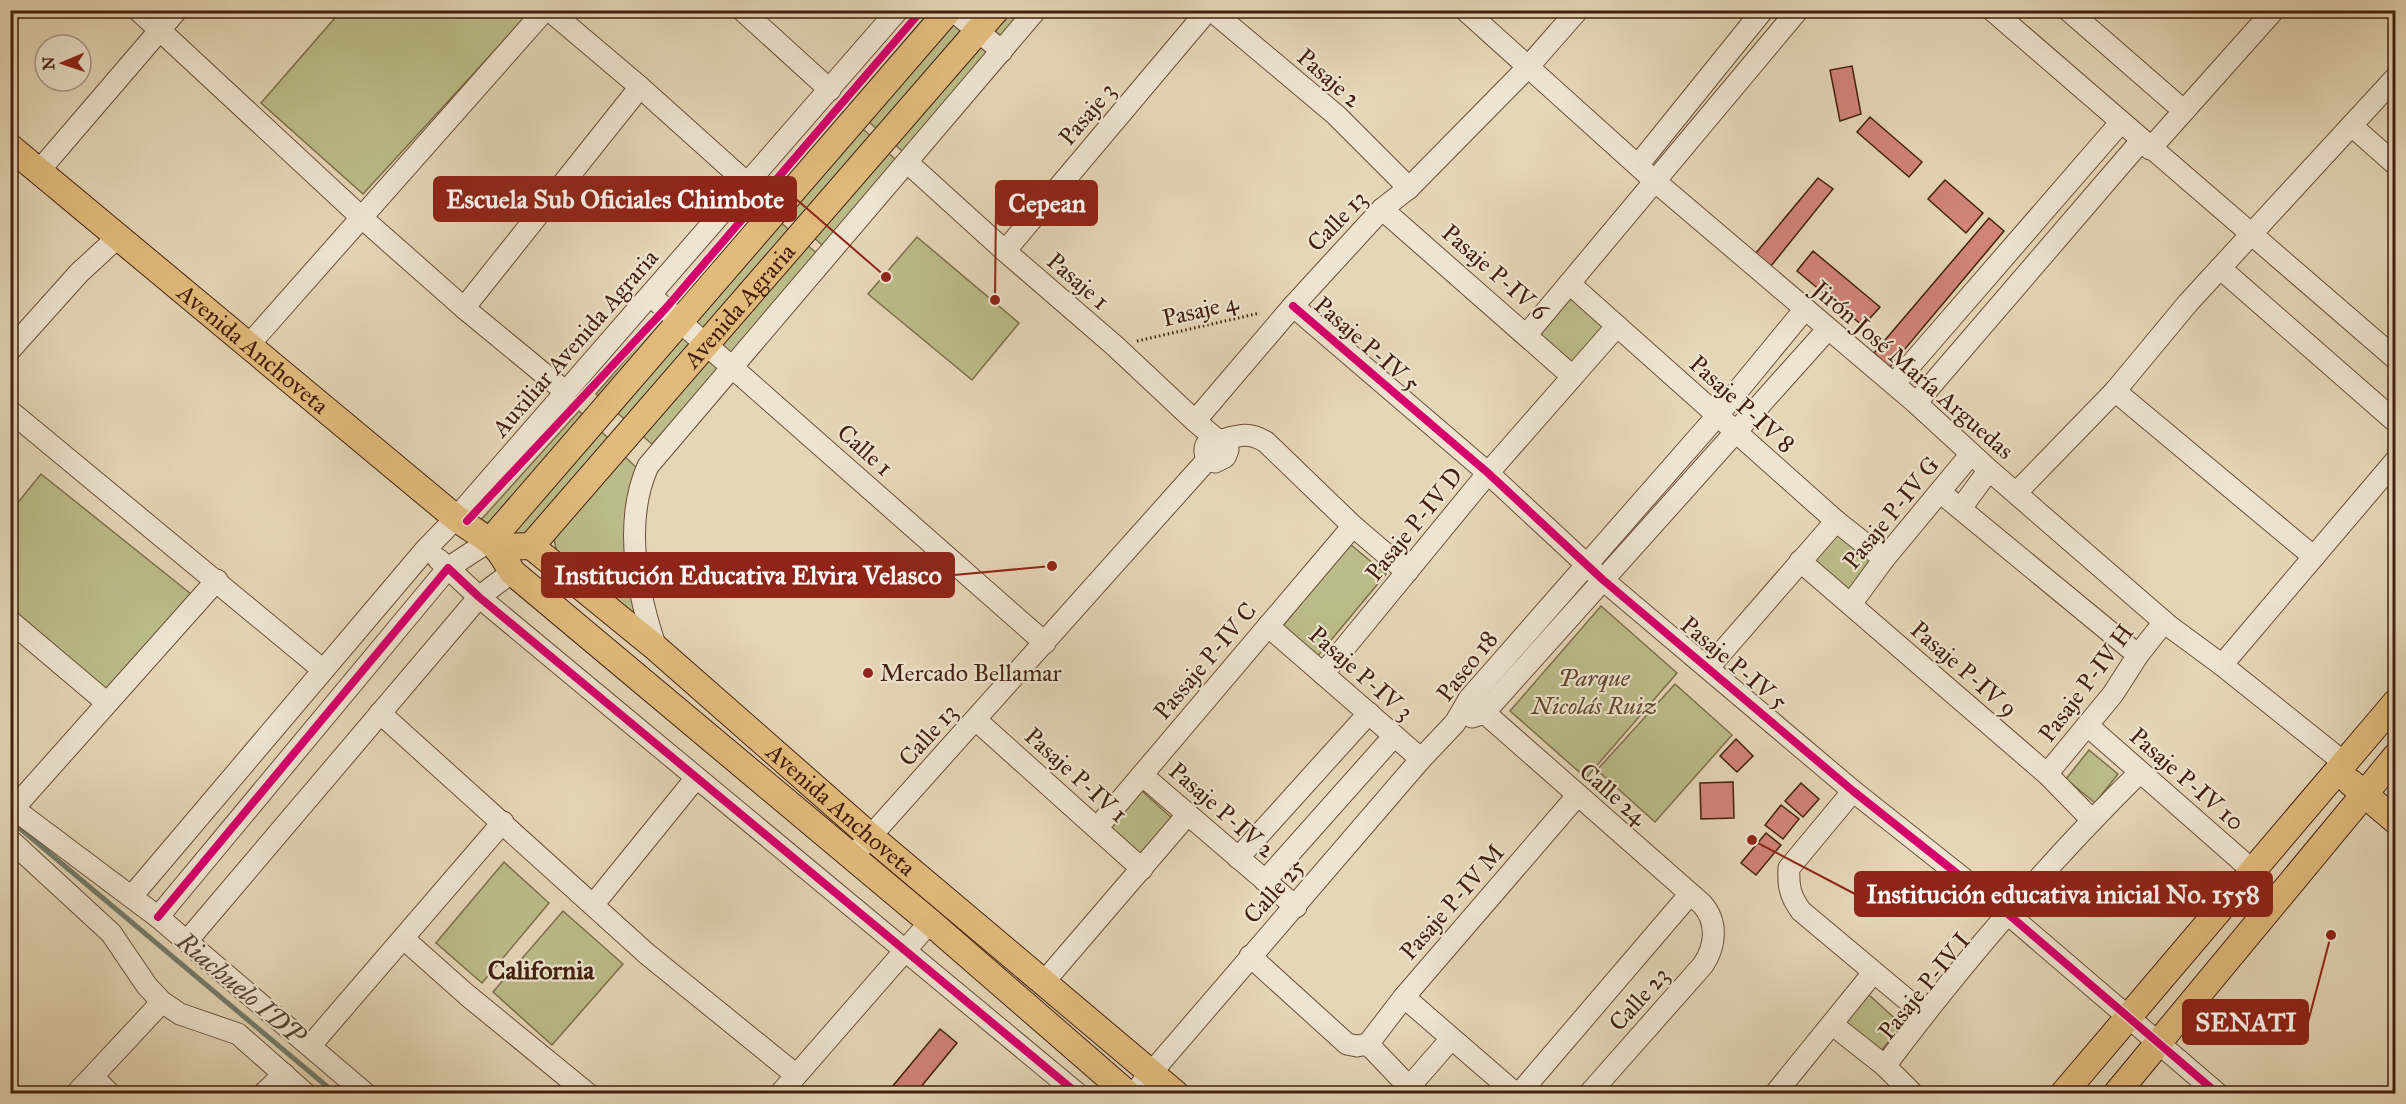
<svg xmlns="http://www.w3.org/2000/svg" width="2406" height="1104" font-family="'IM FELL Great Primer',serif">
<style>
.green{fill:#bbbc89;stroke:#7e6e4c;stroke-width:1.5}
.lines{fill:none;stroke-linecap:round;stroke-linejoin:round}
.stream{stroke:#747c6c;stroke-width:5}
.building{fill:#d18378;stroke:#42200e;stroke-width:1.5}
.minor-casing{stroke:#6b4e38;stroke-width:23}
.major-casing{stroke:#42200e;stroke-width:28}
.path{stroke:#42200e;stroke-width:3;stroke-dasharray:1.5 3;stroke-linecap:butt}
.minor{stroke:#eee4d0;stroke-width:21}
.major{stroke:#e2bb7c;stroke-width:26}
.cycleway-casing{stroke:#eee4d0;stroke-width:11}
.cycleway{stroke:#d6006c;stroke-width:8}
.poi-dot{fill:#8f2418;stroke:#eee4d0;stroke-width:2}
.labels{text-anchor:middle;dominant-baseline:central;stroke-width:4.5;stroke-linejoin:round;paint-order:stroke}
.street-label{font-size:24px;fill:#42200e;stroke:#eee4d0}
.poi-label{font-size:24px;fill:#42200e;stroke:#eee4d0;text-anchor:start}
.park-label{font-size:24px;font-style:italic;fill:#60472d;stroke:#eee4d0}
.neighbourhood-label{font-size:26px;font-weight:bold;fill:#42200e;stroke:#eee4d0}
.water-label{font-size:26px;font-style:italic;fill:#574635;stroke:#eee4d0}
.leader{fill:none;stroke:#8f2418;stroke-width:2}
.callout-dot{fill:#8f2418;stroke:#eee4d0;stroke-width:2}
.callout{fill:#8f2418;stroke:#8f2418;stroke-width:2}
.callout-label{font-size:26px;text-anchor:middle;font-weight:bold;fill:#fff}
</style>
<rect width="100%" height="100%" fill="#e5d6b7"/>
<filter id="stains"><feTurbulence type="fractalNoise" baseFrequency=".00333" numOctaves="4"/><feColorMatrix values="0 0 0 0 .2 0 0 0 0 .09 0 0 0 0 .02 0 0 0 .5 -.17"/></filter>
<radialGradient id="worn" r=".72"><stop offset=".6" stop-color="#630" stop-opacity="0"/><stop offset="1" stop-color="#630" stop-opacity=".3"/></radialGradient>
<g class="green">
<path d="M341 11 529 10 530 12 363 194 261 103Z"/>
<path d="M925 11H947L860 113 847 102Z"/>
<path d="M1000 11H1029L999 46 982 32Z"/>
<path d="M951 14 973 33 885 136 863 117Z"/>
<path d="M977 37 995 52 904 153 889 139Z"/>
<path d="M840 110 852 120 777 206 765 195Z"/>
<path d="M858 125 878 142 802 227 782 210Z"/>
<path d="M882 148 899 162 825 248 809 233Z"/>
<path d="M760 203 771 213 682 317 670 307Z"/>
<path d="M778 220 795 235 707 337 690 322Z"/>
<path d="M917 237 1019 323 972 380 868 294Z"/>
<path d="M802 241 818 254 733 356 718 343Z"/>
<path d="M1572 294 1604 328 1571 364 1539 334Z"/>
<path d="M665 313 676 323 607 404 596 394Z"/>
<path d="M681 332 696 346 629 423 614 410Z"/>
<path d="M708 355 721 367 652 444 638 432Z"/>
<path d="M579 411 592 423 494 533 480 521Z"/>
<path d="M597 428 614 443 529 541 504 542Z"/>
<path d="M623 455 638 469 644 625 557 554 553 533Z"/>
<path d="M41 474 196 598 112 695 11 611V511Z"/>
<path d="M1837 530 1874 563 1848 595 1811 564Z"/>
<path d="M1350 544 1386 574 1317 657 1281 628Z"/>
<path d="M1601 606 1677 673 1586 778 1510 711Z"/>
<path d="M1675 684 1732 735 1655 822 1597 770Z"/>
<path d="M2089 750 2118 774 2095 803 2066 779Z"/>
<path d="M1141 790 1175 821 1143 859 1109 827Z"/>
<path d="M504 862 549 903 482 983 436 943Z"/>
<path d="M563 911 623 964 552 1045 493 992Z"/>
<path d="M1868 994 1902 1025 1877 1056 1843 1026Z"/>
</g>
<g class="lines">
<path class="stream" d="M10 820 336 1094"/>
</g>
<g class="building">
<path d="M1852 66 1861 114 1840 121 1830 70Z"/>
<path d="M1870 117 1922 162 1909 177 1857 132Z"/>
<path d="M1818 178 1833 189 1771 266 1755 254Z"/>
<path d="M1945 180 1983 213 1966 233 1928 199Z"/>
<path d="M1989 218 2004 231 1889 368 1874 353Z"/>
<path d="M1813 251 1880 307 1863 326 1797 271Z"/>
<path d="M1736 739 1753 756 1737 772 1720 756Z"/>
<path d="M1733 782 1734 818 1701 819 1700 783Z"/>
<path d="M1801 783 1819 799 1803 817 1785 801Z"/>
<path d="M1781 805 1799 819 1783 839 1765 825Z"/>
<path d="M1766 833 1781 845 1756 875 1741 863Z"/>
<path d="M940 1029 957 1043 915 1094H900L892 1087Z"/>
</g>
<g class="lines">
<g class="minor-casing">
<g id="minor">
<path d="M138 10 361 217 464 308 566 392"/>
<path d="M549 10 640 87 748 184"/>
<path d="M742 10 830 90"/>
<path d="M952 10 1002 51"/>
<path d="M1211 10 1336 115 1409 188"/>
<path d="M1465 10 1656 182 1916 403 1989 470 2169 626 2222 665 2337 757"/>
<path d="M1992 10 2396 359"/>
<path d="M2068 10 2184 111"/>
<path d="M2352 126 2396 165"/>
<path d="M2150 149 2274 10"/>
<path d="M908 163 1005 251 1115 346 1195 421 1215 438 1225 443 1228 450 1225 457 1215 462 1206 456C1203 448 1206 441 1215 438"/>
<path d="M1638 165 1763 10"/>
<path d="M38 172 177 10"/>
<path d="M1382 209 1572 376"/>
<path d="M1005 251 1208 10"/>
<path d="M2220 268 2396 422"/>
<path d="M1570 284 1836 521 1884 559"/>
<path d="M651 296 1045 643"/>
<path d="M1293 306 1488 473 1602 579 1853 791 2008 914 2218 1094"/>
<path d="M464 308 640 87"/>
<path d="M1527 334 1798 10"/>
<path d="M247 347 545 10"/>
<path d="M10 350 79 273 117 238"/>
<path d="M1894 384 2121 122"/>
<path d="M2115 391 2314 557"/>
<path d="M1916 403 2141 141"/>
<path d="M10 411 323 670"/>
<path d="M1195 421 1293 306 1382 209 1409 188 1528 67 1578 10"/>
<path d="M1222 440C1240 435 1249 432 1266 442L1353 526 1407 572"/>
<path d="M1940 492 2138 655"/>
<path d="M2016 493 2115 391 2188 303 2396 77"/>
<path d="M1961 508 1989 470"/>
<path d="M438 559 448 568 491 540"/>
<path d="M1800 561 2047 774 2092 820"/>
<path d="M1851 604 1884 559 1971 454"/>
<path d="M10 621 107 703"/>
<path d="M1268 626 1421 759"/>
<path d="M656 648C637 592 623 522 648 466L1036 10"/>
<path d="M2222 665 2396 460"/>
<path d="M1709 667 1836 521"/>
<path d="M1323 674 1488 473 1617 326"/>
<path d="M1469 699 1702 904C1718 922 1716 946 1703 965L1589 1094"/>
<path d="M380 713 647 954 796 1075"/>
<path d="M1472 717 1484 713 1828 329"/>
<path d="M976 720 1142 869"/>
<path d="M2088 726 2252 870"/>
<path d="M2047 774 2113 694 2138 655 2164 622"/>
<path d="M1142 775 1296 907"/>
<path d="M1853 791 1789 868C1788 886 1790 896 1801 911L1924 1014"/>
<path d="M10 806 158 917 366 1094"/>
<path d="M13 809 217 580"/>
<path d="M1097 828 1353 526"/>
<path d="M10 840 111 933 147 986 162 1002 180 1014 238 1034 306 1094"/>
<path d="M852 857 1208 459"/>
<path d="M1238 858 1369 713"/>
<path d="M1265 881 1394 736"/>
<path d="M132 896 426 549 456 518 898 10"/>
<path d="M593 905 696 778"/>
<path d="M158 917 448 568 479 597 1078 1094"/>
<path d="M404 939 467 995 588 1094"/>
<path d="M187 941 479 597 512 572"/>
<path d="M1250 956 1347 1044 1357 1046 1368 1044 1409 1087"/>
<path d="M1043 983 1188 814"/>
<path d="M1404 997 1516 1094"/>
<path d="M1833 1025 1885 1066 1913 1094"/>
<path d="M1368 1044 1404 997 1577 796"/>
<path d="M311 1045 503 822"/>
<path d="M1885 1066C1963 962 2048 863 2140 772"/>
<path d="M93 1077 110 1094"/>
<path d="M76 1094 162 1002"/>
<path d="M263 1094 284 1074"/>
<path d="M780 1094 930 922"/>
<path d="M1133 1094 1421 759 1455 723 1469 699 1717 416 1805 309"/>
<path d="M1403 1094 1451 1039"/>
<path d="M1519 1094 1690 894"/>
<path d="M1775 1094 1873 973"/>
</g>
</g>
<g class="major-casing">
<g id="major">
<path id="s1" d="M10 147 456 518C487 541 493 537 512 572L930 922 1128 1094"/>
<path d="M491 540 949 10"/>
<path id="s2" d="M531 546 996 10"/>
<path id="s3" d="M498 547 531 546 656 648 870 836 1176 1094"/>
<path d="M2350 782 2396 821"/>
<path d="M2063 1094 2396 702"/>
<path d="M2116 1094 2396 756"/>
</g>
</g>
<path class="path" d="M1137 341 1260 313"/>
<use href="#minor" class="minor"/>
<use href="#major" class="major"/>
<g class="cycleway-casing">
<g id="cycleway">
<path d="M1293 306 1488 473 1602 579 1853 791 2008 914 2218 1094"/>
<path d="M467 521 666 308 922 10"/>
<path d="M158 917 448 568 479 597 1078 1094"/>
</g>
</g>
<use href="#cycleway" class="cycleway"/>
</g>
<circle class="poi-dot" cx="868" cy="673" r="6"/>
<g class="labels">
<g class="street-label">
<text transform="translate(1329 78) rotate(41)">Pasaje 2</text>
<text transform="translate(1087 114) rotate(-50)">Pasaje 3</text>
<text transform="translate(1337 221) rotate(-46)">Calle 13</text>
<text transform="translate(1495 272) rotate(41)">Pasaje P-IV 6</text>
<text transform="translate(1078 281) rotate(41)">Pasaje 1</text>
<text stroke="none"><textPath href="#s2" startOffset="318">Avenida Agraria</textPath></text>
<text transform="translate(1200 310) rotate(-13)">Pasaje 4</text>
<text transform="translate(575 343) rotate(-49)">Auxiliar Avenida Agraria</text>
<text transform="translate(1367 344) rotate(41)">Pasaje P-IV 5</text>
<text stroke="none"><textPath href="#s1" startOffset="316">Avenida Anchoveta</textPath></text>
<text transform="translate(1913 370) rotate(41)">Jirón José María Arguedas</text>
<text transform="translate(1742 404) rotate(42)">Pasaje P-IV 8</text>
<text transform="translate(865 450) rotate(42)">Calle 1</text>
<text transform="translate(1891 513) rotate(-51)">Pasaje P-IV G</text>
<text transform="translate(1414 524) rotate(-51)">Pasaje P-IV D</text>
<text transform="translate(1205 661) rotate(-50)">Passaje P-IV C</text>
<text transform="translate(1734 663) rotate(40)">Pasaje P-IV 5</text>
<text transform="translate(1467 666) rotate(-52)">Paseo 18</text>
<text transform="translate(1964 669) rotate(41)">Pasaje P-IV 9</text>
<text transform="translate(1361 673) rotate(41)">Pasaje P-IV 3</text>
<text transform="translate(2086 683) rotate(-53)">Pasaje P-IV H</text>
<text transform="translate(928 735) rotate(-48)">Calle 13</text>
<text transform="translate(1076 775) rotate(42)">Pasaje P-IV 1</text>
<text transform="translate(2187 779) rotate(41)">Pasaje P-IV 10</text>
<text transform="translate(1613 794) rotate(41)">Calle 24</text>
<text stroke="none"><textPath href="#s3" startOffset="440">Avenida Anchoveta</textPath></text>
<text transform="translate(1222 810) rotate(41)">Pasaje P-IV 2</text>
<text transform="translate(1274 891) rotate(-48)">Calle 25</text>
<text transform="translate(1452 902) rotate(-49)">Pasaje P-IV M</text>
<text transform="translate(1924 986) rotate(-51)">Pasaje P-IV I</text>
<text transform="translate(1639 999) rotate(-48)">Calle 23</text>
</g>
<g class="poi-label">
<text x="880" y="673">Mercado Bellamar</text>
</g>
<g class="park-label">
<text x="1594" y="678">Parque<tspan x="1594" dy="28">Nicolás Ruiz</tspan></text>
</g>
<g class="neighbourhood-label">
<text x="541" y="970">California</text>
</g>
<g class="water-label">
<text transform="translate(241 988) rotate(40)">Riachuelo IDP</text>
</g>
</g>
<path class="leader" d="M886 277L796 199M995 300L996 203M1052 566L954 575M1752 840L1855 894M2331 935L2308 1022"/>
<g class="callout-dot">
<circle cx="886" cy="277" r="6"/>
<circle cx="995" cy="300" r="6"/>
<circle cx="1052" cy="566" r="6"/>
<circle cx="1752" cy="840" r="6"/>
<circle cx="2331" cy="935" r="6"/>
</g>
<g class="callout">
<rect x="434" y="177" width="362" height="44" rx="6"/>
<rect x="996" y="181" width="101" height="44" rx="6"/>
<rect x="542" y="553" width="412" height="44" rx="6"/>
<rect x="1855" y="872" width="417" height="44" rx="6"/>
<rect x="2183" y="1000" width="125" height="44" rx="6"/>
</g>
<g class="callout-label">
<text x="615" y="208">Escuela Sub Oficiales Chimbote</text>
<text x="1047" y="212">Cepean</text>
<text x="748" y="584">Institución Educativa Elvira Velasco</text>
<text x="2063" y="903">Institución educativa inicial No. 1558</text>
<text x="2246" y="1031">SENATI</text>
</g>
<rect width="2406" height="1104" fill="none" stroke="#e5d6b7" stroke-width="36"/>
<rect x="12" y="12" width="2382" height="1080" fill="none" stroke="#42200e" stroke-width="3"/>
<rect x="18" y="18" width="2370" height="1068" fill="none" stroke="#42200e" stroke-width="1.5"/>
<g transform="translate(63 63) rotate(268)"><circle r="28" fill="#eee4d0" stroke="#a99682" stroke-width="1.5"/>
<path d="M0-4.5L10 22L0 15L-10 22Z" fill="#8f2418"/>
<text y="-9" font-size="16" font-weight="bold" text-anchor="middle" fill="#42200e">N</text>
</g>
<rect width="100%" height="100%" filter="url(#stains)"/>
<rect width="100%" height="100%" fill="url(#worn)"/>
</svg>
